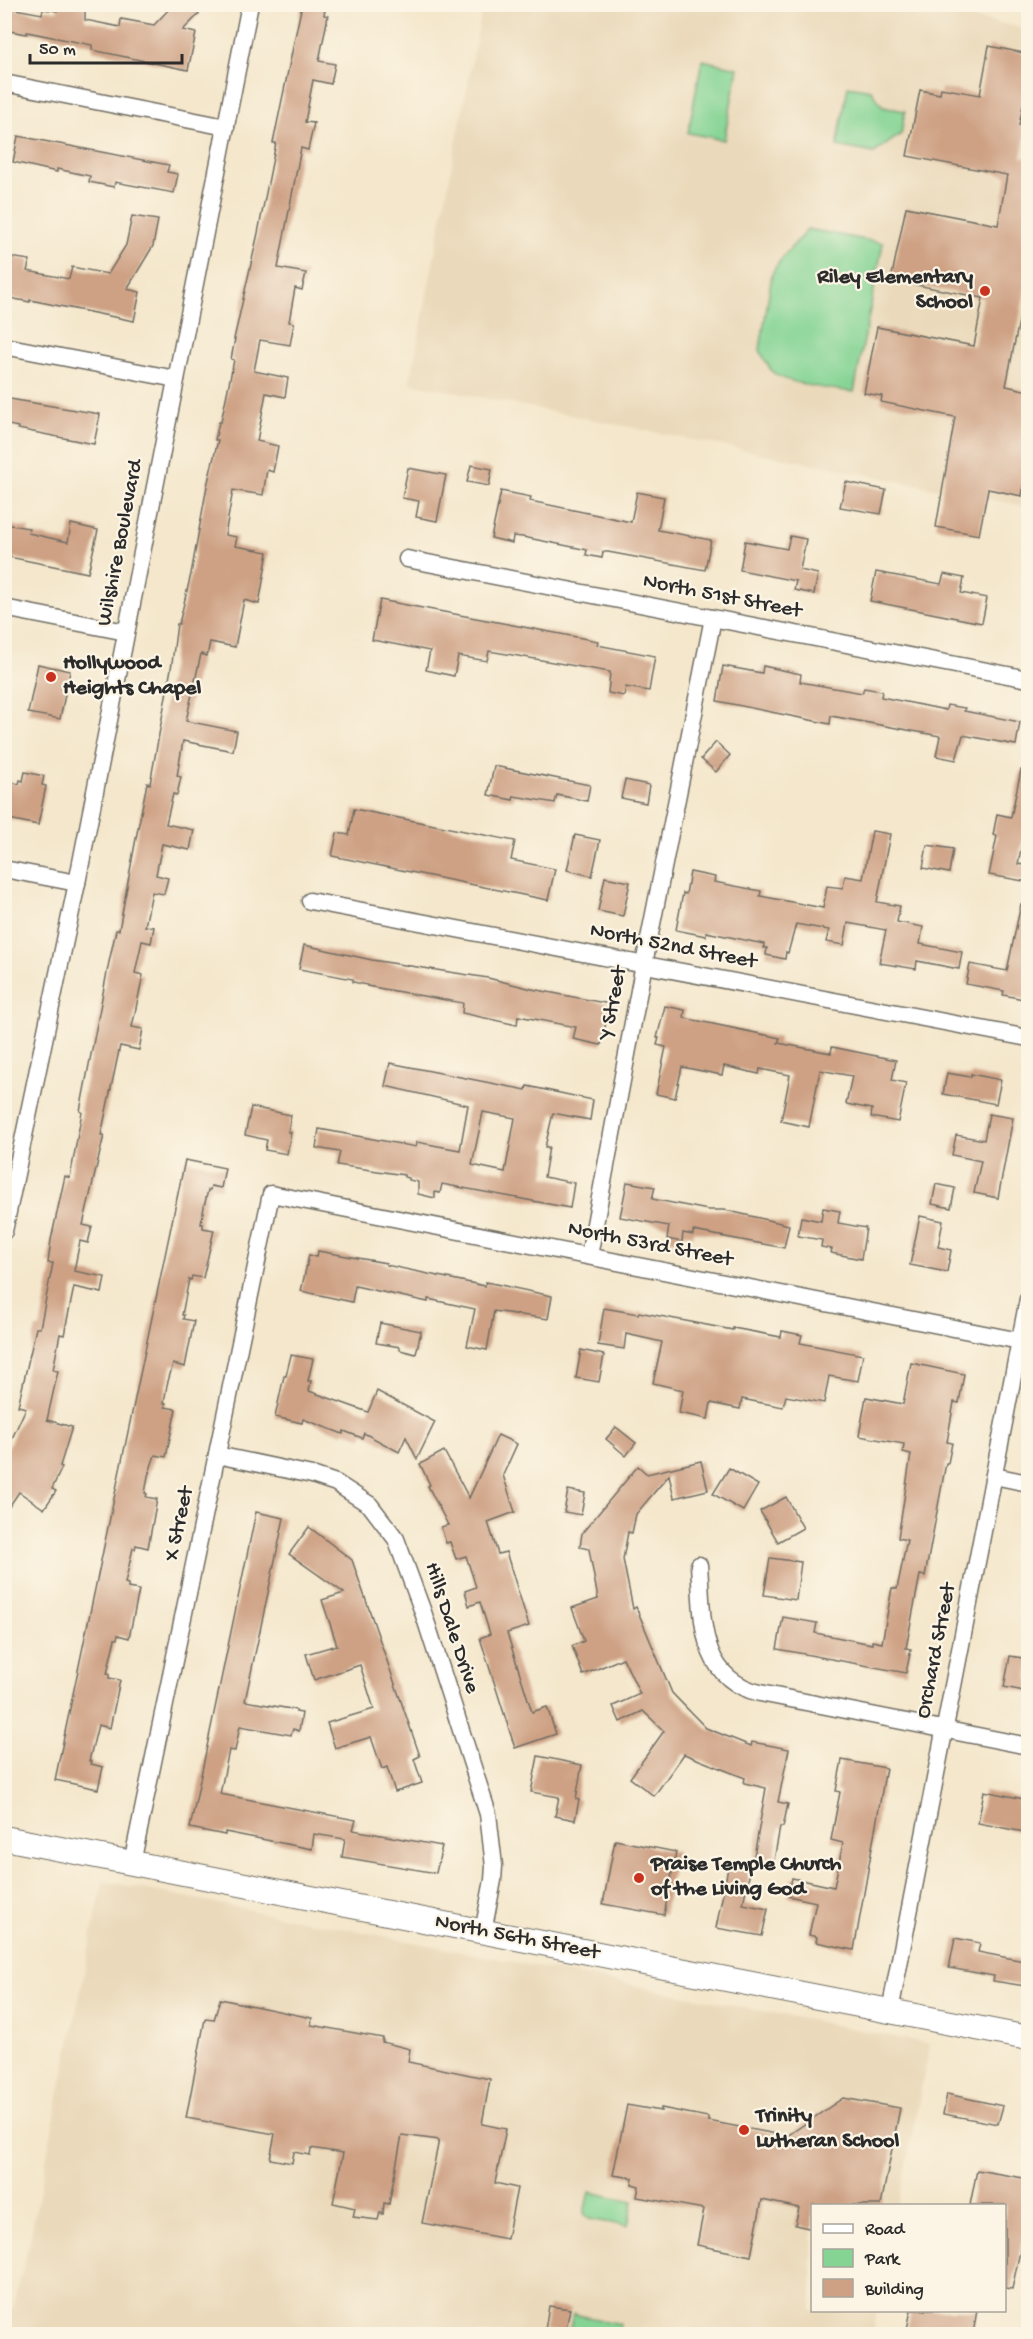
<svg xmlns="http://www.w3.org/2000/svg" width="1033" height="2339" font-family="'Gochi Hand',sans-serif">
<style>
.built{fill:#ead9ba}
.green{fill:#85d494;stroke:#588060;stroke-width:1.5}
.building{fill:#cea184;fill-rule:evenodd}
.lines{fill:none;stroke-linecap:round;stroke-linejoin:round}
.street-casing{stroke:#716d63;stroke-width:19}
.secondary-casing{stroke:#716d63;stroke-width:26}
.street{stroke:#fff;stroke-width:16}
.secondary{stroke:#fff;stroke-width:24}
.poi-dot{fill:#c8321e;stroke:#fcf5e5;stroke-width:2}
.labels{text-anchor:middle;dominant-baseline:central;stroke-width:4.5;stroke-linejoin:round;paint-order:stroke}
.poi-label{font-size:22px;font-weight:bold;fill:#2b2b2b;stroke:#fcf5e5;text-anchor:start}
.street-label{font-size:22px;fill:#2b2b2b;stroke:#fcf5e5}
</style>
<rect width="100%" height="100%" fill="#fcf5e5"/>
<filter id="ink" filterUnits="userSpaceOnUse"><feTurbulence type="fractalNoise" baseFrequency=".0167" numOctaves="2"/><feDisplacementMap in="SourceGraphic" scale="12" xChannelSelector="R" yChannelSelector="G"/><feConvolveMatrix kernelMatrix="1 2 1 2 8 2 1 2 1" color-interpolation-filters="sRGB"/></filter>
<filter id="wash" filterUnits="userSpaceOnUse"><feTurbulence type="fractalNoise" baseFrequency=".008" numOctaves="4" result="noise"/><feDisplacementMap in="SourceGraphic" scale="24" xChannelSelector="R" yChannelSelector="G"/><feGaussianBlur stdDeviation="1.35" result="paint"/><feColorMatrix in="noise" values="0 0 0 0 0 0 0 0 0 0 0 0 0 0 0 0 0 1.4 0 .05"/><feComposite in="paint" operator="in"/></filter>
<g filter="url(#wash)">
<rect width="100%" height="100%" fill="#f4e7cc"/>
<g class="built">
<path d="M902 4 1028 29V507L410 383 483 5Z"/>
<path d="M103 1881 930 2044 898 2205 812 2206V2310L877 2311 873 2334H6L27 2254Z"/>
</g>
<g class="green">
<path d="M702 60 738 68 724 140 688 133Z"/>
<path d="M848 86 871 90 883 107 905 111 901 134 874 153 837 146Z"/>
<path d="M807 229 883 243 854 392C836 390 789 384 775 374 768 368 764 358 760 350L772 274C780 256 796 245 807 229Z"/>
<path d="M589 2192 633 2201 628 2226 589 2219 584 2213Z"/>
<path d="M573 2314 620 2324 618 2334H569Z"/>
</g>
<g id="blocks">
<g class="building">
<path d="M58 4 85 7V20L120 27 121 19 154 25 174 4H189L199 14 183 30 196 33 188 70 92 50V45L27 32V34L4 30V7L42 14 43 9 57 11Z"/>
<path d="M302 4H326L324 15 328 16 319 61 335 64 331 84 313 80 305 122 314 123 308 150 301 148 278 268 306 273 302 290 295 288 289 322 294 323 290 345 260 340 254 371 288 378 285 397 266 393 257 441 278 446 273 472 267 470 263 495 233 490 225 535 237 537 235 546 268 552 259 604 244 600 235 647 210 642 207 656 201 654 186 721 237 731 233 751 183 741 177 776 181 777 177 795 173 794 166 824 194 830 190 850 162 844 156 875 168 878 164 894 152 892 145 926 154 927 151 943 142 941 135 973 143 975 132 1027 143 1029 139 1050 120 1046 101 1135H104L83 1225 92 1227 88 1243 80 1241 74 1271 105 1277 102 1293 74 1287 64 1335 60 1334 53 1370 58 1371 47 1420 72 1427 60 1466 62 1467 52 1489 56 1491 44 1509 19 1492 4 1514V1456L26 1408 18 1406 36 1328H40L53 1263H48L51 1240 65 1176 70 1178 82 1112 80 1111 109 962 116 930H119L137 833 147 783 150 784 172 663 177 624H179L191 574 207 486 218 440H215L219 422H221L234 360 231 359 235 339H234L258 233 276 143H273Z"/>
<path d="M989 46 1029 54V76L1019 125 1027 126 1021 157 1029 159V271L1006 386 1029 391V487L1023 486 1022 496 988 489 979 535 936 527 955 417 881 402 882 396 864 393 877 327 974 346 983 298 891 280 906 207 998 225 1007 175 907 156 920 90 940 94 941 88 980 95Z"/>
<path d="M18 136 169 165 167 172 178 174 174 193 115 182 114 187 89 182 90 176 57 169V172L13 162Z"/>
<path d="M132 216 158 220 153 246 127 289 140 292 134 321 30 300V302L4 297V256L30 260 27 271 69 279 72 267 108 274 126 245Z"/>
<path d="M4 398 100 414 94 444 18 429V427L4 424Z"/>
<path d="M471 465 492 469 489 486 467 482Z"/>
<path d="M408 468 446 475 437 521 416 517 419 501 402 498Z"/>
<path d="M846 482 886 490 881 514 840 507Z"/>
<path d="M501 491 531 497 530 501 631 522 637 492 664 497 658 530 711 540 705 570 608 552H603L602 558 586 555 587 550 583 549 523 537 513 536 512 543 491 538Z"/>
<path d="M4 524 29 528 28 533 68 542 71 524 98 530 88 573 4 556Z"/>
<path d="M790 536 806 539 800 570 818 574 814 594 794 590 796 581 740 570 745 541 787 549Z"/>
<path d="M876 572 941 584 944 574 964 578 961 593 987 598 982 623 870 601Z"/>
<path d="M380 600 598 641 597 645 655 656 649 691 626 687 624 696 608 693 610 672 489 651 487 661 458 656 454 676 426 670 430 651 372 640Z"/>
<path d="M38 664 70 671 60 719 28 713Z"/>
<path d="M723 666 762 673 763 666 801 674 800 682 862 693 864 688 882 691 881 697 946 710 947 705 965 708 964 711 1020 722 1016 745 963 735 956 760 936 756 940 736 831 716 830 724 717 701Z"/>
<path d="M716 742 730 755 716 772 701 759Z"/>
<path d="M494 766 590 785 587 801 557 795 555 803 514 796 513 800 488 795Z"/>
<path d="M1021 770 1029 771V826L1026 825 1018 864 1029 866V882L989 875 997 836 993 835 997 814 1011 817Z"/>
<path d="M25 772 44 776 42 785 46 786 38 825 4 818V781L19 784 20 780 23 781Z"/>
<path d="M625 780 649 785 646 803 621 798Z"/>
<path d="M354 809 515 841 511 860 555 869 548 900 332 856 337 833 349 835Z"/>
<path d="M872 831 890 834 877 902 900 906 897 922 923 927 920 944 962 952 959 969 917 961 916 969 879 963 886 930 848 923 844 945 826 942 829 930 796 924 788 953 786 952 785 959 766 955 767 948H764V944L706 932V936L676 930 683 893 686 894 690 872 715 877 714 882 761 891 760 896 823 908 827 886 843 888 845 876 863 879Z"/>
<path d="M575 835 600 840 592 876 567 870Z"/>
<path d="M927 845 953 849 949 873 923 868Z"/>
<path d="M605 877 630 882 623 916 598 911Z"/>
<path d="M1021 904H1029V1000L1003 995 1004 991 966 984 970 964 1007 971Z"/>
<path d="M304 945 372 960 488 978 532 989 610 1004 601 1045 573 1039 576 1027 518 1016 517 1025 462 1013 463 1003 367 986V985L353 982V979L299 969Z"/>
<path d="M665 1006 685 1010 684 1018 780 1038 778 1043 831 1053 832 1047 896 1060 892 1080 906 1083 898 1122 871 1117 872 1109 846 1104 852 1076 820 1070 809 1127 781 1121 790 1075 760 1069 759 1074 724 1066 722 1075 682 1067 675 1098 656 1094 666 1047 657 1045 659 1038H657Z"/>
<path d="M390 1063 526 1090 527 1086 593 1100 590 1120 553 1113 545 1147H549L544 1177 574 1183 570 1208 442 1184 440 1193 435 1192V1198L418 1194V1182L409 1180V1178L404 1177V1175L337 1165 340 1152 316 1148 319 1129 416 1147 417 1142 460 1150 468 1105 385 1086ZM483 1112 515 1118 505 1172 472 1165Z"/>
<path d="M947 1073 971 1077V1074L1001 1080 996 1104 943 1094Z"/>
<path d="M251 1107 291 1115 288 1132H291L287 1154 265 1150 267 1140 245 1135Z"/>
<path d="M989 1114 1013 1118 998 1198 974 1193 981 1161 952 1155 956 1135 984 1140Z"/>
<path d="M185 1160 225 1168 221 1188 211 1186 210 1190H208L204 1207 201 1224H203V1228L214 1230 203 1278 192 1276 191 1280 189 1279 182 1315H184L183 1319 194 1321 185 1367 173 1364 167 1385 164 1403H166L165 1407 176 1409 166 1457 155 1455 148 1476 145 1493 147 1494 146 1497 157 1499 148 1548 136 1545 135 1549 133 1548 125 1583 128 1584V1588L139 1590 129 1638 118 1635 117 1639H115L111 1656 107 1674H109V1678L120 1680 110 1728 98 1725 89 1761H92L91 1764 103 1767 98 1789 55 1780Z"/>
<path d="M627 1182 655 1187 652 1199 708 1210H725L789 1225 784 1248 693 1231V1235L683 1233 682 1242 667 1239 669 1226 620 1217Z"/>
<path d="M936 1184 955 1188 951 1208 932 1204Z"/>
<path d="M823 1208 840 1211 838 1223 866 1228 861 1259 831 1253 832 1249 821 1247 822 1240 798 1236 801 1217 821 1221Z"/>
<path d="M920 1216 943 1221 938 1247 951 1250 947 1272 910 1265Z"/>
<path d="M318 1251 386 1263V1265L485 1286 486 1282 552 1296 548 1319 494 1311 487 1350 467 1346 475 1309 428 1299V1302L355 1286 352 1302 301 1291 309 1255 317 1257Z"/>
<path d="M604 1308 638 1314 639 1312 733 1330V1328L781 1337 782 1331 802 1335 800 1343 863 1355 858 1381 829 1376 824 1403 786 1396 783 1407 742 1399 740 1409 711 1403 708 1419 679 1413 683 1390 653 1383 662 1342 626 1334 624 1349 598 1345Z"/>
<path d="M380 1323 421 1331 416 1354 400 1350V1347L376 1343Z"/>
<path d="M581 1350 604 1355 599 1382 576 1378Z"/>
<path d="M291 1355 313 1359 308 1381H311L309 1391 368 1412 377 1391 435 1422 417 1459 406 1437 399 1452 364 1433 362 1438 344 1431 343 1434 303 1419 302 1423 275 1417 284 1376H286Z"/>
<path d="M911 1363 964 1374 959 1403 954 1402 947 1442 952 1443 948 1463H946L925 1576 920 1575 906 1648 911 1649 906 1673 777 1649 783 1617 817 1623 815 1633 872 1644V1641L882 1643 892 1588 897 1589 907 1540 898 1538 911 1454 903 1452 904 1444 859 1436 866 1397 903 1404Z"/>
<path d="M616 1427 636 1443 626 1456 606 1439Z"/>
<path d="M498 1435 517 1444 503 1475 515 1512 488 1522 498 1554 506 1552 529 1626 507 1633 532 1712 547 1707 556 1734 515 1748 480 1638 490 1634 480 1602 469 1606 465 1591 476 1587 466 1556 456 1559 450 1542 446 1543 441 1527 448 1525 428 1486 430 1485 420 1464 444 1451 469 1498Z"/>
<path d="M701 1461 708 1490 674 1498 669 1475 636 1514 632 1533 628 1532 623 1559 633 1609 636 1607 672 1693 706 1728 751 1746 752 1742 789 1749 778 1802 788 1804 783 1827H780L773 1866 753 1862 766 1788 744 1783 745 1778 684 1754 654 1796 630 1778 664 1731 643 1711 620 1722 613 1706 640 1694 623 1658 583 1675 572 1646 584 1641 572 1608 598 1599 589 1549 580 1547 582 1533 638 1466 647 1474Z"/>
<path d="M729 1468 758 1485 743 1511 713 1494Z"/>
<path d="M568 1490 585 1493 581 1515 564 1512Z"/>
<path d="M786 1497 803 1528 778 1542 760 1511Z"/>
<path d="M256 1512 284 1518 245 1701 296 1710V1712L302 1713 299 1731 293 1729 291 1735 240 1726 235 1751 229 1750 220 1794 356 1820 353 1830 442 1846 436 1873 342 1857 345 1839 314 1834 312 1849 225 1832V1835L190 1828Z"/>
<path d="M309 1527 352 1560 420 1756 414 1759 422 1783 395 1792 387 1767 382 1769 371 1737 335 1748 327 1723 374 1709 360 1665 314 1680 306 1654 337 1645 322 1600 344 1593 289 1554Z"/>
<path d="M770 1558 801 1562 796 1600 764 1595Z"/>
<path d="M1010 1656 1029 1659V1692L1004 1687Z"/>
<path d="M538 1756 582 1765 576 1799 579 1800 575 1820 555 1816 559 1797 531 1792Z"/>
<path d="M842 1760 886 1768 854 1950 816 1942 817 1937 809 1935 816 1902 788 1896 792 1878 834 1887 843 1843 831 1840 840 1792 836 1791Z"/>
<path d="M984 1791 1029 1800V1833L978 1823Z"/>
<path d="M615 1840 676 1852 664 1915 603 1904Z"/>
<path d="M729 1863 751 1867 743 1904 768 1909 762 1936 716 1928Z"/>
<path d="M955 1938 980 1943 978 1952 1029 1962 1025 1986 993 1981 994 1976 949 1968Z"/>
<path d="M220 1999 312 2018 311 2025 383 2038 382 2042 410 2049 408 2062 490 2079 482 2124 506 2129 495 2183 517 2188 507 2239 422 2223 439 2140 402 2135 389 2204 384 2203 383 2214 380 2213 378 2220 353 2217 355 2208 333 2203 343 2153 311 2148 310 2155 294 2152 292 2163 270 2159 275 2134 186 2118 205 2019 214 2020Z"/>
<path d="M947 2094 1003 2106 998 2124 943 2114Z"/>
<path d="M843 2098 900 2108 881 2205H813V2229L795 2225 799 2208 762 2200 751 2256 697 2245 704 2209 637 2197 639 2186 632 2184 633 2178 613 2175 627 2105 661 2111V2108L708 2117V2121L787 2136Z"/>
<path d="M977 2170 1029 2179V2238L1023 2237 1012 2289 1005 2288V2205H970Z"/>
<path d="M549 2306 570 2309 565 2334 545 2330Z"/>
<path d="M911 2310H977L973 2334H906Z"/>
</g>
</g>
</g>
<g filter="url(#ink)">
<use href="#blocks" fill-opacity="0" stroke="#716d63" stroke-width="1.5"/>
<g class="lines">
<g class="street-casing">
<g id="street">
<path d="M4 83 226 127"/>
<path d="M4 346 176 379"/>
<path d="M407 559 1028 679"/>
<path d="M4 608 126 632"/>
<path d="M4 869 77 883"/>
<path d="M310 901 1028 1038"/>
<path d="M4 1231 77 883 250 4"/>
<path d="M589 1256 644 964 713 618"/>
<path d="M217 1455 312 1475 336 1483 370 1505 396 1539 423 1612 488 1814 494 1866 493 1880 483 1932"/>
<path d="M994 1476 1028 1483"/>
<path d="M699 1565C703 1616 697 1678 760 1693L1028 1746"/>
<path d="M132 1863 271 1194 1020 1341"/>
<path d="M890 2011 1028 1299"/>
</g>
</g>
<g class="secondary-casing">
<path id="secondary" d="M4 1838 1028 2038"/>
</g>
<use href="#street" class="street"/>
<use href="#secondary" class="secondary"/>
</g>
</g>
<g class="poi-dot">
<circle cx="985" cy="291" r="6"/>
<circle cx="51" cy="677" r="6"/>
<circle cx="639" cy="1878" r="6"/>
<circle cx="744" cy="2130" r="6"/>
</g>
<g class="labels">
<g class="poi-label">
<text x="973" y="278" text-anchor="end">Riley Elementary<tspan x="973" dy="25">School</tspan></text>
<text x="63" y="664">Hollywood<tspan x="63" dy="25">Heights Chapel</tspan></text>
<text x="651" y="1865">Praise Temple Church<tspan x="651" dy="25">of the Living God</tspan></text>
<text x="756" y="2117">Trinity<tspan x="756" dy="25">Lutheran School</tspan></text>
</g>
<g class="street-label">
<text transform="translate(121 543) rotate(-79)">Wilshire Boulevard</text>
<text transform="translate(722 597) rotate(11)">North 51st Street</text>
<text transform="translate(673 947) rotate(11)">North 52nd Street</text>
<text transform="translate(614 1003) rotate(-79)">Y Street</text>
<text transform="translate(650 1245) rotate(11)">North 53rd Street</text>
<text transform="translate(180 1524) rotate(-78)">X Street</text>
<text transform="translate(451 1628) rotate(72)">Hills Dale Drive</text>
<text transform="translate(937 1651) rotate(-79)">Orchard Street</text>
<text transform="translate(517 1938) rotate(11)">North 56th Street</text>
</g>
</g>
<rect width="1033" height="2339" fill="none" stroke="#fcf5e5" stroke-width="24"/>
<rect x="811" y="2204" width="195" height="108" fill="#fcf5e5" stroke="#a8a49b" stroke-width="1.5"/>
<rect x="823" y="2224" width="30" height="9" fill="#ffffff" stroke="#a8a49b" stroke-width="1.5"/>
<text x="865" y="2234" font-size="18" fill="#2b2b2b">Road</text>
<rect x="823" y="2249" width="30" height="18" fill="#85d494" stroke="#a8a49b" stroke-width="1.5"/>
<text x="865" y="2264" font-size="18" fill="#2b2b2b">Park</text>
<rect x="823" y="2279" width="30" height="18" fill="#cea184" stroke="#a8a49b" stroke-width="1.5"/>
<text x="865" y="2294" font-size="18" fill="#2b2b2b">Building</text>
<path d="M30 54v9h152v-9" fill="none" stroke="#2b2b2b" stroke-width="3"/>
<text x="39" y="54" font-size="18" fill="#2b2b2b" stroke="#fcf5e5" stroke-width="4.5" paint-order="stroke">50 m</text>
</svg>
